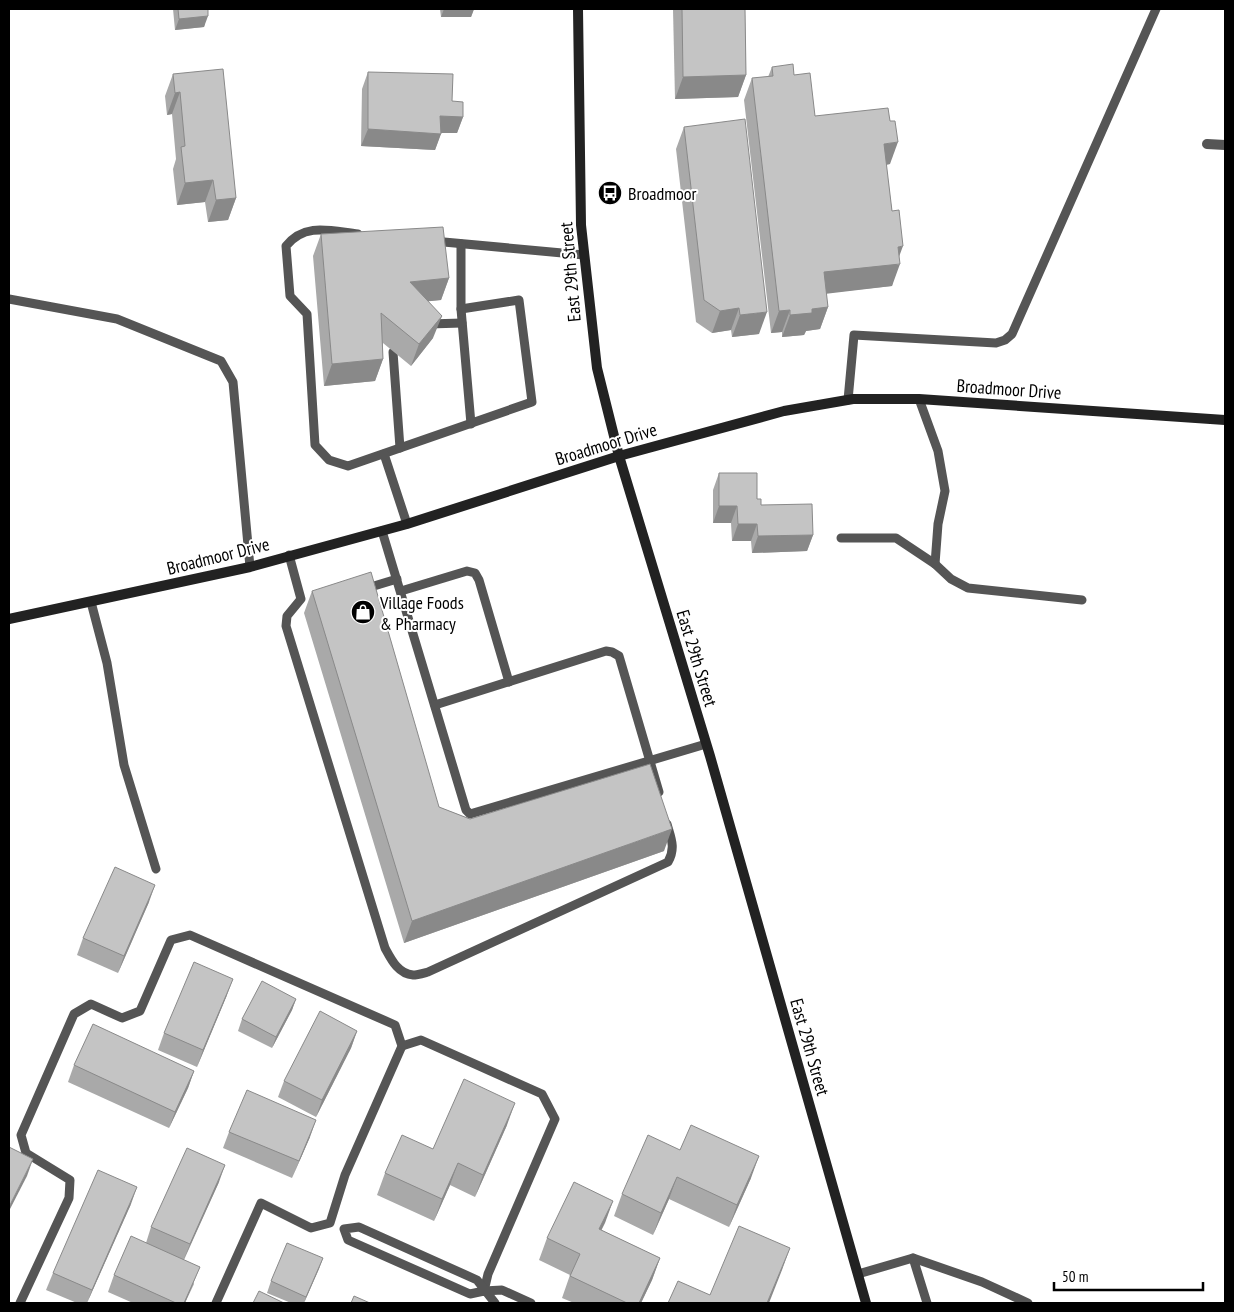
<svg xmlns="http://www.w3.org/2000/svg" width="1234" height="1312" font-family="'PT Sans Narrow',sans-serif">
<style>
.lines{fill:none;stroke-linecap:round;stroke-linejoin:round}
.lane{stroke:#555;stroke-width:9}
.street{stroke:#555;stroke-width:10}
.secondary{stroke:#222;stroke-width:10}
.wall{fill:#a9a9a9}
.shaded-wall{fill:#898989}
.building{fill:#c4c4c4;stroke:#898989}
.labels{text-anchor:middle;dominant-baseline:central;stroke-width:4;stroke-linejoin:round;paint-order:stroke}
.poi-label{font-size:18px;fill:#000;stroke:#fff;text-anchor:start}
.street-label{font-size:18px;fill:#000;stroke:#fff}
</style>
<rect width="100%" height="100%" fill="#fff"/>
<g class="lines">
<g class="lane">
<path d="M358 234C331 231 305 222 286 246L290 296 307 314 315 445 329 460 348 466 532 402 519 300 461 309"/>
<path d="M433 241 584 255"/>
<path d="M461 244V309L471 424"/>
<path d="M9 299 117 319 221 361 233 382 250 567"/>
<path d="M429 324 462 323"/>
<path d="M393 352 400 448"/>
<path d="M919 399 938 451 945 491 938 524 935 564"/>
<path d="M848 400 854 335 996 343 1005 340 1012 334 1156 9"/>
<path d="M384 454 407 524"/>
<path d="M382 531 466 810 470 814 706 744"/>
<path d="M841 538H896L935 564 951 579 968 588 1082 600"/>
<path d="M289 555 301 599 287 616 286 626 385 948C391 959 398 974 413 975 417 975 424 973 428 972L668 862C676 848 671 838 667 824"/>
<path d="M364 589 397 579"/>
<path d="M401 591 467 571 475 573 479 580 509 682"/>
<path d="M91 602 107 663 124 765 156 869"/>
<path d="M435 705 606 651 612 652 619 656 659 792"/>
<path d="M402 1046 421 1040 542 1094 555 1119 488 1274 484 1291"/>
<path d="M913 1258 927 1303"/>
<path d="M858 1274 913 1258 982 1282 1028 1303"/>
<path d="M20 1303 69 1198 70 1180 26 1153 21 1135 74 1014 91 1004 122 1018 140 1011 171 940 190 935 395 1025 402 1046 345 1175 330 1223 311 1228 261 1203 216 1303"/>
<path d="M495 1303 477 1280 359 1227 344 1229 348 1240 470 1294 484 1291 502 1290 531 1303"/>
</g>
<path class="street" d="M1207 144 1225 145"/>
<g class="secondary">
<path d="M578 9 581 225 597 368 619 456 710 756 866 1303"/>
<path d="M9 619 250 567 407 524 619 456 784 411 853 399H919L1225 420"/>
</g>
</g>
<g class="wall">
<path d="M173 9H208L204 27 175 30Z"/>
<path d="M440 9H474L471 17H441Z"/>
<path d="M673 9H745L746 75 738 97 675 99Z"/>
<path d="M772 67 794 75 815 116 890 164 886 165 892 211 899 257 892 286 826 293 828 307 820 329 806 331 804 335 782 337V332L771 333 744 100 752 78 768 77Z"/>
<path d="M368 72 452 101 463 117 457 133H441L435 150 361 146 362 89Z"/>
<path d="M173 74 236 198 228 220 208 222 205 202 177 205 173 169 176 159 172 114 167 115 165 96Z"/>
<path d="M684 127 759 334 732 337 731 330 712 333 696 322 676 149Z"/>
<path d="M321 234 449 278 441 300 428 301 433 338 411 366 383 343V359L375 381 324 386 313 256Z"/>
<path d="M719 473 757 499 761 505 813 535 807 551 752 553 751 541H732L731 523H713V490Z"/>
<path d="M312 591 439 807 470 819 664 851 404 943 304 613Z"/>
<path d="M149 902 118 973 77 955 83 938Z"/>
<path d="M227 995 197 1067 158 1050 164 1033Z"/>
<path d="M296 999 292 1010 272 1048 238 1031 242 1019Z"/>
<path d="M357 1031 351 1048 316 1117 278 1097 284 1081Z"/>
<path d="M74 1065 194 1071 188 1088 169 1128 68 1082Z"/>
<path d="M507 1125 475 1197 450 1185 434 1221 377 1195 385 1173 433 1149Z"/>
<path d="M229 1132 310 1137 292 1178 223 1148Z"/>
<path d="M680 1150 751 1178 729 1227 669 1199 653 1235 614 1216 622 1194Z"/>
<path d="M219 1182 184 1260 194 1284 185 1303H133L108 1292 114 1275 146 1243 151 1227Z"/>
<path d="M613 1201 601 1230 660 1258 652 1280 641 1303H574L562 1298 570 1275 539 1260 547 1238Z"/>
<path d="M131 1204 87 1303H77L46 1290 53 1273Z"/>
<path d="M323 1258 304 1303H291L267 1293 271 1281Z"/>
</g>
<g class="shaded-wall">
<path d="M444 9H474L471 17H441Z"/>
<path d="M208 16 204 27 175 30 179 19Z"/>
<path d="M746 75 738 97 675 99 683 77Z"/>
<path d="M180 92 172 114 167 115 175 93Z"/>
<path d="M440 116 463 117 457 133H434Z"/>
<path d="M368 129 441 134 435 150 361 146Z"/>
<path d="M898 142 890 164 876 166 884 144Z"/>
<path d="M213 180 205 202 177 205 185 183Z"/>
<path d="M236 198 228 220 208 222 216 200Z"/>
<path d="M903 246 896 265 900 264 892 286 816 295 824 272 898 247Z"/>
<path d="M449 278 441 300 402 304 410 282Z"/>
<path d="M828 307 820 329 806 331 804 335 782 337 790 315 812 309Z"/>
<path d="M739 308 731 330 712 333 720 311Z"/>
<path d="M790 310 782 332 771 333 779 311Z"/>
<path d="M767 312 759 334 732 337 740 315Z"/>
<path d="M442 316 433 338 411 366 419 344Z"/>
<path d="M383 359 375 381 324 386 332 364Z"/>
<path d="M719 506H737L731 523H713Z"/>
<path d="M738 524H757L751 541H732Z"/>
<path d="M813 535 807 551 752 553 758 536Z"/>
<path d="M672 829 664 851 404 943 412 921Z"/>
<path d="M155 885 149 902 118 973 124 956Z"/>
<path d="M233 979 227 995 197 1067 203 1050Z"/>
<path d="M296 999 292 1010 272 1048 276 1037Z"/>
<path d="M357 1031 351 1048 316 1117 322 1100Z"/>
<path d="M194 1071 188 1088 169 1128 175 1112Z"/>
<path d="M515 1103 507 1125 475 1197 483 1175Z"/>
<path d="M316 1120 310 1137 292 1178 299 1161Z"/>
<path d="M759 1156 751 1178 729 1227 737 1205Z"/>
<path d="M33 1159 27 1176 9 1211V1207Z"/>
<path d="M458 1163 450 1185 434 1221 442 1199Z"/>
<path d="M225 1165 219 1182 183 1261 190 1244Z"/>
<path d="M677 1177 669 1199 653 1235 661 1213Z"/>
<path d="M137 1187 131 1204 87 1303 92 1290Z"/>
<path d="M613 1201 605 1223 591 1251 599 1229Z"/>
<path d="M790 1248 782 1270 769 1303H767Z"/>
<path d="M323 1258 319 1269 304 1303 306 1297Z"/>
<path d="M660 1258 652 1280 641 1303H639Z"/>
<path d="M200 1267 185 1303H184Z"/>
</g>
<g class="building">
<path d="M178 9H208V16L179 19Z"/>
<path d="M682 9H745L746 75 683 77Z"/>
<path d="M793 64 794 75 810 73 815 116 888 108 890 121H895L898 142 884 144 892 211 899 210 903 246 898 247 900 264 824 272 828 307 812 309V313L790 315V310L779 311 752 78 773 76 772 67Z"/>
<path d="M223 69 236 198 216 200 213 180 185 183 181 147 185 146 180 92 175 93 173 74Z"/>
<path d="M368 72 453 74 452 101 463 102V117L440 116 441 134 368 129Z"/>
<path d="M745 119 767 312 740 315 739 308 720 311 704 300 684 127Z"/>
<path d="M443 227 449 278 410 282 442 316 419 344 381 313 383 359 332 364 321 234Z"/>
<path d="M719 473H757V499H761V505L812 504 813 535 758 536 757 524H738L737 506H719Z"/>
<path d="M371 572 439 807 470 819 650 764 672 829 412 921 312 591Z"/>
<path d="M115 867 155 885 124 956 83 938Z"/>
<path d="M194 962 233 979 203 1050 164 1033Z"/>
<path d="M262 981 296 999 276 1037 242 1019Z"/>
<path d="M320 1011 357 1031 322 1100 284 1081Z"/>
<path d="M93 1024 194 1071 175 1112 74 1065Z"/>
<path d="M464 1079 515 1103 483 1175 458 1163 442 1199 385 1173 402 1135 433 1149Z"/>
<path d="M247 1090 316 1120 299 1161 229 1132Z"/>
<path d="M691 1125 759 1156 737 1205 677 1177 661 1213 622 1194 648 1135 680 1150Z"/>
<path d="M9 1147 33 1159 9 1207Z"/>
<path d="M187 1148 225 1165 190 1244 151 1227Z"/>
<path d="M98 1170 137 1187 92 1290 53 1273Z"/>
<path d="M574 1182 613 1201 599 1229 660 1258 639 1303H627L570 1276 580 1254 547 1238Z"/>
<path d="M739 1226 790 1248 767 1303H668L678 1281 710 1295Z"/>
<path d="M131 1236 200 1267 184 1303H176L114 1275Z"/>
<path d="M287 1243 323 1258 306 1297 271 1281Z"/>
<path d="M259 1291 284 1303H253Z"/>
<path d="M354 1296 370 1303H351Z"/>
</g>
<defs>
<g id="bus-disc" transform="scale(1.25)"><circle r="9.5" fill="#000" stroke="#fff"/><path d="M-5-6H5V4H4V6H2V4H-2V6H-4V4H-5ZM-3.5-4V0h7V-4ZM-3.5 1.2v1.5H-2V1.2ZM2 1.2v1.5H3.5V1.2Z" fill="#fff"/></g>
<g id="shop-disc" transform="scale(1.25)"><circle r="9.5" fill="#000" stroke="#fff"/><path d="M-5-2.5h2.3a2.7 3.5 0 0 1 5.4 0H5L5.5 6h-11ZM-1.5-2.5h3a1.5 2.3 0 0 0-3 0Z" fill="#fff"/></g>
</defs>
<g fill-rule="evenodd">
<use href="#bus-disc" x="610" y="193"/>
<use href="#shop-disc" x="363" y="612"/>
</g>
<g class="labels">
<g class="poi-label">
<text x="628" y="193">Broadmoor</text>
<text x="380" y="602">Village Foods<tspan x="380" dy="21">&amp; Pharmacy</tspan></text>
</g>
<g class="street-label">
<text transform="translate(570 272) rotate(-95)">East 29th Street</text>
<text transform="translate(1009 389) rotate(4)">Broadmoor Drive</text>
<text transform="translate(606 444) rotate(-17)">Broadmoor Drive</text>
<text transform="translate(218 556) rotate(-14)">Broadmoor Drive</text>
<text transform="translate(697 658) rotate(73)">East 29th Street</text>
<text transform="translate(810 1047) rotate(74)">East 29th Street</text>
</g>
</g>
<rect width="1234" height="1312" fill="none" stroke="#000000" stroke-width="20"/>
<path d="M1054 1282v8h149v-8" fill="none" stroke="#000000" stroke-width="2.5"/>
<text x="1062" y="1282" font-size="15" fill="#000000" stroke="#ffffff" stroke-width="4" paint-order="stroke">50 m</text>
</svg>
